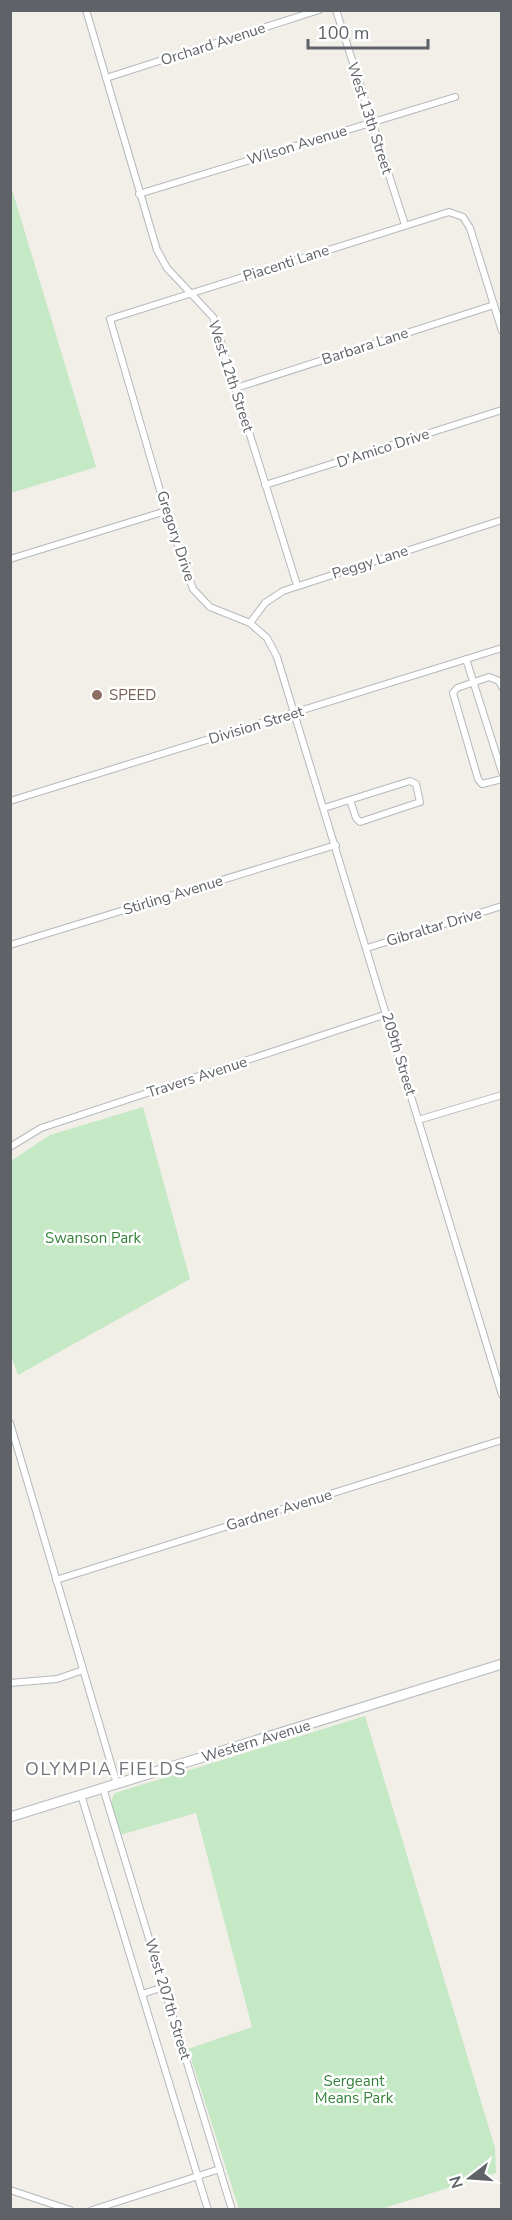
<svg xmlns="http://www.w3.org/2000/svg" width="512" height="2220" font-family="'Nunito Sans',sans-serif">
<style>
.green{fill:#c5e8c5}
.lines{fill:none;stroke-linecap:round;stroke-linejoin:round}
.street-casing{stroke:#b5b8bc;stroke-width:8}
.secondary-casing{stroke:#b6babf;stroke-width:11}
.street{stroke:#fff;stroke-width:6}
.secondary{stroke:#fff;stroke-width:9}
.education-dot{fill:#8d6e63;stroke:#fff;stroke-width:2}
.labels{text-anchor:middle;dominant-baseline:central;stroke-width:5;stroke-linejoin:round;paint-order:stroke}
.street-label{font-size:15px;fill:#5f6368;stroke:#fff}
.education-label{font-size:15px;fill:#785e54;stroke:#fff;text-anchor:start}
.park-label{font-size:15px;fill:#348238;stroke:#fff}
.quarter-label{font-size:18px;letter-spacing:1.5px;fill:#70757a;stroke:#fff}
</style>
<rect width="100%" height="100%" fill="#f1efe8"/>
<g class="green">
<path d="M10 183 96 467 11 493H10Z"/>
<path d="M143 1107 190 1279 18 1375 10 1353 11 1161 50 1135Z"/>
<path d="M365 1716 495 2148 496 2173 381 2209H239L188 2049 252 2027 196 1813 120 1835C116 1822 106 1805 115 1793Z"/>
</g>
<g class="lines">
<g class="street-casing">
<g id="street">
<path d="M86 10 157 250 167 268 213 317 297 585"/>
<path d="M336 10 405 225"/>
<path d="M106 78 319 10"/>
<path d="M139 194 455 97"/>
<path d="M502 331 470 228 463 217 449 212 110 319 166 511 193 589 210 607 250 623 267 638 277 657 502 1395"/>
<path d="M236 388 494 305"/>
<path d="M265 485 502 410"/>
<path d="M10 559 166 511"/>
<path d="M250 623 265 603 283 591 502 520"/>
<path d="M466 659 502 772"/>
<path d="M502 687 499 681 489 677 457 688 453 693 478 779 482 784 502 779"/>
<path d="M10 801 502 648"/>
<path d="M324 808 410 781 416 784 420 802 360 822 356 818 350 800"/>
<path d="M10 945 336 845"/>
<path d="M367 948 502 906"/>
<path d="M418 1120 502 1095"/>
<path d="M10 1147 41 1128 387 1014"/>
<path d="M10 1423 117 1784"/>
<path d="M56 1580 502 1440"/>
<path d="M10 1683 57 1679 83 1670"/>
<path d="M103 1788 232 2210"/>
<path d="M81 1795 208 2210"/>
<path d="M142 1994 164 1987"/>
<path d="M10 2190 70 2210"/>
<path d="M92 2210 220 2169"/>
</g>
</g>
<g class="secondary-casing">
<path id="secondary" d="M10 1817 502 1664"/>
</g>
<use href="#street" class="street"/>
<use href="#secondary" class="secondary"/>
</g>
<circle class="education-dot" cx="97" cy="695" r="6"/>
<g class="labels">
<g class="street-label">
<text transform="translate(213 44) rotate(-18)">Orchard Avenue</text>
<text transform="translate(370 118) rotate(72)">West 13th Street</text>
<text transform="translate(297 145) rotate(-17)">Wilson Avenue</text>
<text transform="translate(286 263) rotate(-18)">Piacenti Lane</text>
<text transform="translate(365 346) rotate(-18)">Barbara Lane</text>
<text transform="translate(231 376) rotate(72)">West 12th Street</text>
<text transform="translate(383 448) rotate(-18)">D'Amico Drive</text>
<text transform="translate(176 536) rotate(72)">Gregory Drive</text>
<text transform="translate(370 562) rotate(-18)">Peggy Lane</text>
<text transform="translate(256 725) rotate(-17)">Division Street</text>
<text transform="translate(173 895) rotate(-17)">Stirling Avenue</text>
<text transform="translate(434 927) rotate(-17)">Gibraltar Drive</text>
<text transform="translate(399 1054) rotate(73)">209th Street</text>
<text transform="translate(197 1077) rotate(-18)">Travers Avenue</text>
<text transform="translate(279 1510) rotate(-17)">Gardner Avenue</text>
<text transform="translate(256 1741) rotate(-17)">Western Avenue</text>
<text transform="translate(168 1999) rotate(73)">West 207th Street</text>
</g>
<g class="education-label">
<text x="109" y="695">SPEED</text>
</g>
<g class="park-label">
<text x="93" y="1238">Swanson Park</text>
<text x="354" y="2081">Sergeant<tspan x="354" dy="17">Means Park</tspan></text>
</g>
<g class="quarter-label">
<text x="106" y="1769">OLYMPIA FIELDS</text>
</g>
</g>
<rect width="512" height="2220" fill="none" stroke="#5f6368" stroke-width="24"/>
<g transform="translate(470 2178) rotate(253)" stroke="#ffffff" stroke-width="4.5" paint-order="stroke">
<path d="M0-4.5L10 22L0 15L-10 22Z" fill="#5f6368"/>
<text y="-9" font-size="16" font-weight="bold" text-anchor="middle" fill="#5f6368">N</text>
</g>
<path d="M308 39v9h120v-9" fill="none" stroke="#5f6368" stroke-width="3"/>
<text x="317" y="39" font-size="18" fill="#5f6368" stroke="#ffffff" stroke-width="4.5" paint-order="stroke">100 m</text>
</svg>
